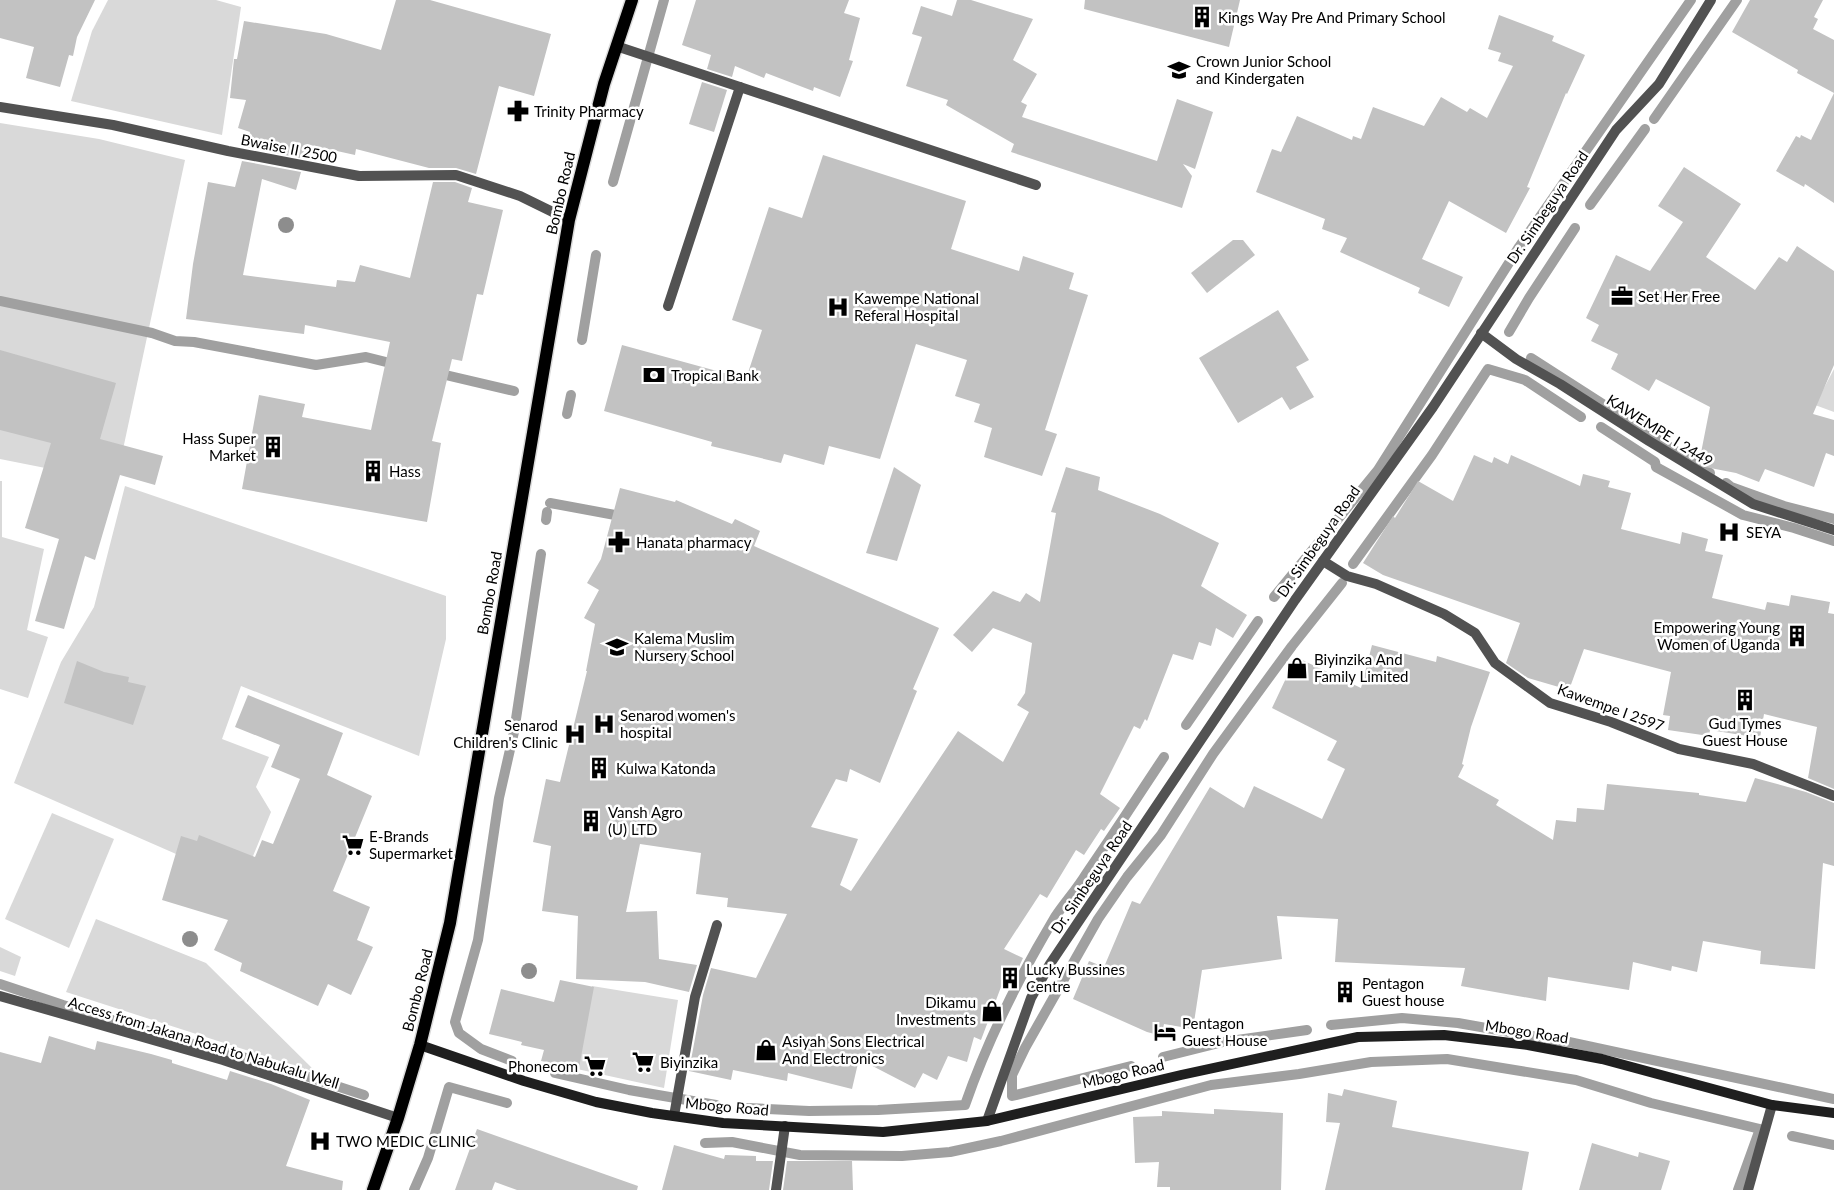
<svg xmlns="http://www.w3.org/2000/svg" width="1834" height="1190" font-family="Lato,sans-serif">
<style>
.green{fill:#d9d9d9}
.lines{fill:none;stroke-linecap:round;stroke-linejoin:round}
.stream{stroke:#a0a0a0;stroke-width:10}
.building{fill:#c2c2c2}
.primary-casing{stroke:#dbdbdb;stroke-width:15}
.lane{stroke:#525252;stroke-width:10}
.street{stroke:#525252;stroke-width:10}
.secondary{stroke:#1f1f1f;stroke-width:10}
.primary{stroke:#000;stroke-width:12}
.tree{fill:#8d8d8d}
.labels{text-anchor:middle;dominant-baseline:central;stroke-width:5;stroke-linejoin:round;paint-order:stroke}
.poi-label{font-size:15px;fill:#000;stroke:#fff;text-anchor:start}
.street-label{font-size:15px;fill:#000;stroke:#fff}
</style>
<rect width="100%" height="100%" fill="#fff"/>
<g class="green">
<path d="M108 0H216L241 7 222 135 71 101 92 31Z"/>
<path d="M0 123 99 139 185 160 116 482 0 459Z"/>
<path d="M1834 369V412L1815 405Z"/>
<path d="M0 481H2V537L44 549 27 630 48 637 28 698 0 689Z"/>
<path d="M125 486 446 596V639L419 756 241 686 222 739 269 757 256 787 271 812 249 866 240 882 14 783 61 662 94 607Z"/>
<path d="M52 813 114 839 69 948 5 919Z"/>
<path d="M96 919 206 963 317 1073 66 992Z"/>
<path d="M0 947 21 957 15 976 0 971Z"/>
<path d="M592 986 678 1000 664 1088 577 1069Z"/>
</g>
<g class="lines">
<g class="stream">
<path d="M1654 119 1737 0"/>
<path d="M613 182 664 0"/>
<path d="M1590 205 1645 129"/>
<path d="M0 301 152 333 175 341 194 342 316 365 366 357 398 365"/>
<path d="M1509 332 1529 298 1575 228"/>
<path d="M582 340 596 255"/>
<path d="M1531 358 1710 473"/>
<path d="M437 373 514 391"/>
<path d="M567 414 571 395"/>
<path d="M1601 427 1655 462 1656 467 1743 515 1794 528 1834 541"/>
<path d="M1726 483 1731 487 1784 506 1834 519"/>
<path d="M550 503 626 517"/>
<path d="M546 520 547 512"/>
<path d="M1353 564 1432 455 1488 369 1525 380 1581 417"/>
<path d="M1274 597 1378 470 1519 247 1691 0"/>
<path d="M1186 725 1258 621"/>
<path d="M0 984 63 1005 171 1038 272 1065 364 1095"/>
<path d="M1331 1025 1402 1018 1458 1023 1560 1041"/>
<path d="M1555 1039 1834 1099"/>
<path d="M1163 1057 1223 1042 1307 1030"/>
<path d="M512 1061 481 1049 459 1033 455 1022 478 940 499 798 514 732 541 554"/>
<path d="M1131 1066 1012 1096V1075L1025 1048 1098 919 1127 877 1161 835 1213 754 1292 646 1342 583"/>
<path d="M555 1073 629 1090 716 1105"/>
<path d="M748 1108 809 1111 878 1110 965 1105C988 1039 1019 977 1055 917 1065 902 1077 889 1086 874 1113 835 1138 796 1164 757"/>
<path d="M1792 1136 1834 1145"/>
<path d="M705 1143 732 1142 800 1155 902 1156 950 1152 1001 1141 1211 1085 1299 1074 1371 1062 1447 1059 1576 1080 1651 1103 1760 1129 1738 1190"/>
<path d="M414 1190 428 1158 449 1087 507 1103"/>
</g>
</g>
<g class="building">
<path d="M0 0H95L77 37 73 56 69 55 60 87 26 78 34 47 0 38Z"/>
<path d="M396 0H430L551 34 534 96 499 86 476 174 456 168H429L356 149 355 155 310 145 305 159 246 147 250 132 238 128 246 100 230 98 234 59H237L244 21 326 34 381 50Z"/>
<path d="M696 0H849L844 13 860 18 849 60 853 61 840 97 814 87 813 91 766 73 764 78 735 66 732 77 707 69 711 55 682 45Z"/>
<path d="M957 0H971L1033 19 1013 60 1037 74 1021 102 1027 105 1022 117 1157 161 1177 99 1213 112 1195 169 1183 164 1192 176 1182 208 1011 152 1014 144 946 105 948 100 906 86 922 37 912 34 921 6 952 16Z"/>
<path d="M1085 0H1240L1229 47 1084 9Z"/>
<path d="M1750 0H1823L1814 17 1818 19 1813 29 1834 40V93L1797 73 1798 70 1732 32Z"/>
<path d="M1499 15 1554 36 1552 41 1585 55 1567 94 1566 93 1527 187 1530 188 1506 233 1449 201 1422 259 1463 277 1449 307 1418 293 1420 288 1340 252 1347 238 1322 229 1325 219 1256 192 1272 149 1281 152 1297 116 1352 140 1353 136 1361 139 1373 107 1424 126 1441 97 1467 112 1470 108 1487 118 1513 66 1498 61 1501 53 1488 49Z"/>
<path d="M702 82 727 90 714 132 689 124Z"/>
<path d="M1834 93V203L1805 184 1804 187 1776 171 1796 136 1800 138 1801 135 1811 140Z"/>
<path d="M823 155 966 201 951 249 1019 271 1023 256 1074 273 1069 289 1088 295 1045 430 1057 434 1042 476 984 457 992 428 974 422 980 404 955 396 967 360 916 344 880 459 829 446 824 465 784 454 781 463 711 446 712 442 604 411 622 345 746 379 762 330 732 320 769 207 802 218Z"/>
<path d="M242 161 301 172 296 190 262 179 243 275 336 287 337 280 355 282 360 265 410 278 433 182H455L472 188 468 202 503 210 483 295 477 294 462 361 452 359 432 441 441 443 427 522 242 489 259 395 305 404 302 417 371 430 390 342 305 325 304 334 186 319 193 264 208 182 235 187Z"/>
<path d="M1684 167 1741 204 1706 257 1755 290 1779 257 1787 262 1797 246 1834 271V365L1813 414 1834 420V456L1826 453 1814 487 1765 469 1759 482 1736 473 1705 467 1699 463 1710 407 1656 379 1649 391 1611 369 1618 354 1591 341 1599 325 1586 318 1616 255 1650 271 1683 222 1658 206Z"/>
<path d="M1233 240H1243L1255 255 1207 293 1191 273Z"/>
<path d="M1278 310 1309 360 1296 367 1314 397 1290 410 1282 397 1238 423 1199 358Z"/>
<path d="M0 350 116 383 100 439 163 456 155 485 120 475 95 560 85 556 64 629 35 621 59 539 25 528 51 443 0 430Z"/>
<path d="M1474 455 1492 463 1494 457 1508 464 1511 455 1580 486 1583 474 1610 481 1608 487 1631 493 1621 529 1680 544 1682 532 1708 539 1705 551 1723 555 1712 598 1765 610 1767 602 1789 606 1791 595 1830 602 1828 613 1834 614V789L1808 778 1817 727 1764 714 1760 738 1710 730 1709 736 1668 730 1670 716 1663 715 1671 672 1584 649 1569 690 1528 678 1506 663 1520 623 1383 575 1363 563 1393 516 1395 518 1418 481 1453 501Z"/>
<path d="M894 467 921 485 897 561 866 553Z"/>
<path d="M1066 467 1100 477 1098 490 1160 514 1219 543 1201 586 1247 615 1233 638 1216 628 1211 646 1199 642 1193 660 1173 654 1147 721 1145 719 1140 729 1134 726 1100 794 1120 808 1104 831 1101 829 1084 855 1076 850 1047 898 1040 894 1004 949 1023 958 1011 984 1008 982 1005 989 1001 987 981 1040 974 1037 967 1062 948 1056 937 1080 923 1073 915 1088 859 1059 852 1089 788 1073 787 1081 733 1070 731 1080 689 1071 703 995 711 968 756 978 787 914 727 907 728 898 696 894 701 853 640 844 626 912 657 911 659 959 697 965 689 992 645 982 576 979 578 916 542 911 551 846 533 842 546 779 560 782 587 671H586L595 624 584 618 599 590 587 583 601 559 620 488 675 502 676 500 732 524 735 519 760 531 754 546 939 628 913 689 917 691 880 783 850 769 847 782 836 779 811 827 858 839 840 885 851 891 958 731 1003 762 1029 712 1017 705 1025 693 1032 643 993 628 972 652 953 635 993 591 1020 602 1026 593 1040 602 1056 513 1051 512Z"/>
<path d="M1372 645 1436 662 1437 656 1490 672 1471 727 1462 764 1464 765 1458 777 1499 800 1496 805 1553 840 1556 820 1576 822 1577 808 1604 810 1607 784 1699 793V795L1746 802 1755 778 1806 792 1834 803V866L1823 863 1815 969 1760 964 1761 951 1703 941 1697 972 1672 966 1671 971 1633 962 1629 990 1548 977 1546 1001 1461 986 1465 968 1335 962 1338 919 1277 916 1282 959 1202 970 1193 1029 1164 1024 1162 1036 1147 1032 1073 999 1089 961 1104 967 1132 901 1140 904 1210 787 1244 808 1254 786 1322 819 1345 769 1327 760 1337 741 1272 708 1296 657 1361 688Z"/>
<path d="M77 661 104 672 129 677 128 682 146 686 133 725 64 703Z"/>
<path d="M248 695 343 733 327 775 372 796 333 891 370 907 357 940 373 947 351 995 328 984 318 1006 240 971 242 963 214 950 228 920 162 900 181 836 197 841 199 835 255 857 262 840 273 844 300 779 271 767 280 745 235 727Z"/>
<path d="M560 980 594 987 579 1068 541 1061 544 1050 521 1045 522 1042 489 1034 501 989 554 1002Z"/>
<path d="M49 1036 95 1050 97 1041 151 1054 172 1060V1063L227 1080 230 1071 271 1084 310 1100 286 1166 343 1181 342 1190H0V1052L41 1063Z"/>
<path d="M1344 1089 1397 1101 1392 1127 1529 1152 1522 1190H1325L1340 1123 1326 1122 1328 1093 1342 1096Z"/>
<path d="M1214 1109 1283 1113 1281 1190H1170V1187H1157L1159 1162 1135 1163 1133 1117 1162 1116V1111L1214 1114Z"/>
<path d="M477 1129 638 1186 637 1190H517L495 1182 492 1190H455Z"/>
<path d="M1592 1143 1638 1157 1639 1152 1670 1161 1661 1190H1579Z"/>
<path d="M674 1145 724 1159 725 1155 756 1156V1161H773L769 1190H662Z"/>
<path d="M787 1161H852L853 1190H783Z"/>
</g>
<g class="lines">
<g class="primary-casing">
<path id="primary" d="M373 1190 398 1118 420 1045 450 923 569 220 604 84 632 0"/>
</g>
<g class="lane">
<path d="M668 306 740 87"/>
<path d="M674 1116 695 997 717 925"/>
</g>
<g class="street">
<path d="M616 46 1036 185"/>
<path d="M0 107 113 125 228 151 359 176 456 175 520 196 569 220"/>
<path d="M1481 333 1516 359 1560 384 1649 441 1753 504 1834 530"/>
<path d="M1323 561 1347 576 1376 584 1444 614 1475 633 1495 663 1550 703 1611 722 1679 749 1753 764 1834 796"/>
<path d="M0 996 223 1060 398 1118"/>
<path d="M987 1121 1031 998 1050 964 1295 600 1433 407 1616 130 1659 84 1711 0"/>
<path d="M776 1190 785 1126"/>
<path d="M1748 1190 1772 1105"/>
</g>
<path class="secondary" d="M420 1045 524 1081 596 1102 652 1113 723 1123 883 1132 987 1121 1181 1075 1358 1037 1444 1035 1528 1045 1602 1059 1772 1105 1834 1113"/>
<use href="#primary" class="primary"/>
</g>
<g class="tree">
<circle cx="286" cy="225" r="8"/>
<circle cx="190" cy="939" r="8"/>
<circle cx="529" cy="971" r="8"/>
</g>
<defs>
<g id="building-bare" transform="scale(1.725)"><path d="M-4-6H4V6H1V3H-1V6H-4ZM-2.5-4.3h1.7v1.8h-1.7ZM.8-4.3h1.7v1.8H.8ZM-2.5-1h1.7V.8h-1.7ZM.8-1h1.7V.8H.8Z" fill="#000" stroke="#fff" stroke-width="2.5" paint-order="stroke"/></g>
<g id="school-bare" transform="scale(1.725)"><path d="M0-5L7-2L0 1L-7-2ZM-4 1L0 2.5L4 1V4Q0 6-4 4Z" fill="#000" stroke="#fff" stroke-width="2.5" paint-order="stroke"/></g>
<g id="pharmacy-bare" transform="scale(1.725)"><path d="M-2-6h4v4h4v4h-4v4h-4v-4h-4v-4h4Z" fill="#000" stroke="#fff" stroke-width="2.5" paint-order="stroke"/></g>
<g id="office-bare" transform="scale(1.725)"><path d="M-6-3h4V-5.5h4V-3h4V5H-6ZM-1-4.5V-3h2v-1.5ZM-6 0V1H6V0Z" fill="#000" stroke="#fff" stroke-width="2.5" paint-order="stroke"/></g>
<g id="hospital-bare" transform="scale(1.725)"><path d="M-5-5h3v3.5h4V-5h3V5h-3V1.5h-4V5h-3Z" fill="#000" stroke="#fff" stroke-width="2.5" paint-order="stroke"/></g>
<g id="bank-bare" transform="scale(1.725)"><path d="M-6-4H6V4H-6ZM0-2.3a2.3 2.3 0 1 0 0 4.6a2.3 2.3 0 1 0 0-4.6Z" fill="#000" stroke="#fff" stroke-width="2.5" paint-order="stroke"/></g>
<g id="shop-bare" transform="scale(1.725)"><path d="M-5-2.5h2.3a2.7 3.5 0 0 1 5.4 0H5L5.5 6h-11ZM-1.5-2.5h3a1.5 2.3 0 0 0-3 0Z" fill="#000" stroke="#fff" stroke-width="2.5" paint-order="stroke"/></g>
<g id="supermarket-bare" transform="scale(1.725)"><path d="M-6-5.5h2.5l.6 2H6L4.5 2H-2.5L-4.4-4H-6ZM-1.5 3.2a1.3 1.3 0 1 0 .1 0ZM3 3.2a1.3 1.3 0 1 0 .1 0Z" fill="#000" stroke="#fff" stroke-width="2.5" paint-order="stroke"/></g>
<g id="hotel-bare" transform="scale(1.725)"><path d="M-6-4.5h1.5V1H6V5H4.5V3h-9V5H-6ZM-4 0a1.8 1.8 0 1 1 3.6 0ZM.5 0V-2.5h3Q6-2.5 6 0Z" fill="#000" stroke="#fff" stroke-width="2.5" paint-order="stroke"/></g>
</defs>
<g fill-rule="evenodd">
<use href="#building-bare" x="1202" y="17"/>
<use href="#school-bare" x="1179" y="70"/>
<use href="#pharmacy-bare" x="518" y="111"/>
<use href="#office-bare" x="1622" y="296"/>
<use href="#hospital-bare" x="838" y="307"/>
<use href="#bank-bare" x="654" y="375"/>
<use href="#building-bare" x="273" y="447"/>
<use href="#building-bare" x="373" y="471"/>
<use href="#hospital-bare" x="1729" y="532"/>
<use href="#pharmacy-bare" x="619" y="542"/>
<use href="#building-bare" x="1797" y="636"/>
<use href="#school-bare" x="617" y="647"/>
<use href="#shop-bare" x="1297" y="668"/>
<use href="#building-bare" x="1745" y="700"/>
<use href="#hospital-bare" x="604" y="724"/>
<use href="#hospital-bare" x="575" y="734"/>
<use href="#building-bare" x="599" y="768"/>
<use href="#building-bare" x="591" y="821"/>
<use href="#supermarket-bare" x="353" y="845"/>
<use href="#building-bare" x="1010" y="978"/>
<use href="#building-bare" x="1345" y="992"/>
<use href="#shop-bare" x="992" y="1011"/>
<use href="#hotel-bare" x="1165" y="1032"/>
<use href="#shop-bare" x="766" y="1050"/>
<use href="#supermarket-bare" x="643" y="1062"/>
<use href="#supermarket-bare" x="595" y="1066"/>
<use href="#hospital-bare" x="320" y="1141"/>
</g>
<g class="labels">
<g class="poi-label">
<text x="1218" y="17">Kings Way Pre And Primary School</text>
<text x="1196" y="61">Crown Junior School<tspan x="1196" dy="17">and Kindergaten</tspan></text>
<text x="534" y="111">Trinity Pharmacy</text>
<text x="1638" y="296">Set Her Free</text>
<text x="854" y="298">Kawempe National<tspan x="854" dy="17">Referal Hospital</tspan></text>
<text x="671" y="375">Tropical Bank</text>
<text x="256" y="438" text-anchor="end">Hass Super<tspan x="256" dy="17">Market</tspan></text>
<text x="389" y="471">Hass</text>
<text x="1746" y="532">SEYA</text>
<text x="636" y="542">Hanata pharmacy</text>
<text x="1780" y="627" text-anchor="end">Empowering Young<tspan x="1780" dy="17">Women of Uganda</tspan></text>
<text x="634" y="638">Kalema Muslim<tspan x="634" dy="17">Nursery School</tspan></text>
<text x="1314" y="659">Biyinzika And<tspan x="1314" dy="17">Family Limited</tspan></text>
<text x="620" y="715">Senarod women's<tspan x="620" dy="17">hospital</tspan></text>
<text x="1745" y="723" text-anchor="middle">Gud Tymes<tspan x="1745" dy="17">Guest House</tspan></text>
<text x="558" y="725" text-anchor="end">Senarod<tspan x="558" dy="17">Children's Clinic</tspan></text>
<text x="616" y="768">Kulwa Katonda</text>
<text x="608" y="812">Vansh Agro<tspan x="608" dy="17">(U) LTD</tspan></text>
<text x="369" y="836">E-Brands<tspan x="369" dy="17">Supermarket</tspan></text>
<text x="1026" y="969">Lucky Bussines<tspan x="1026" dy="17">Centre</tspan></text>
<text x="1362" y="983">Pentagon<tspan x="1362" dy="17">Guest house</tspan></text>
<text x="976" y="1002" text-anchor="end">Dikamu<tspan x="976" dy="17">Investments</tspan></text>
<text x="1182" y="1023">Pentagon<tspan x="1182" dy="17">Guest House</tspan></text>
<text x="782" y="1041">Asiyah Sons Electrical<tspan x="782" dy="17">And Electronics</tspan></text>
<text x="660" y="1062">Biyinzika</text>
<text x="578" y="1066" text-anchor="end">Phonecom</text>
<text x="336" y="1141">TWO MEDIC CLINIC</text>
</g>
<g class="street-label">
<text transform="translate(289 148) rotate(11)">Bwaise II 2500</text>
<text transform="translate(560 193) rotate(-77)">Bombo Road</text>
<text transform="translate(1547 207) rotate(-56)">Dr. Simbeguya Road</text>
<text transform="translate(1660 430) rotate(32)">KAWEMPE I 2449</text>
<text transform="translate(1318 541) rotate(-55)">Dr. Simbeguya Road</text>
<text transform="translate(489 593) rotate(-80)">Bombo Road</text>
<text transform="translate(1611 707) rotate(20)">Kawempe I 2597</text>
<text transform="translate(1091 877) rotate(-56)">Dr. Simbeguya Road</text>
<text transform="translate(417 990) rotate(-76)">Bombo Road</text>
<text transform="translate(1527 1031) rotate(9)">Mbogo Road</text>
<text transform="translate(204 1042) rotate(17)">Access from Jakana Road to Nabukalu Well</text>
<text transform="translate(1123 1073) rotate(-13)">Mbogo Road</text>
<text transform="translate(727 1106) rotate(5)">Mbogo Road</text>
</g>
</g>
</svg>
